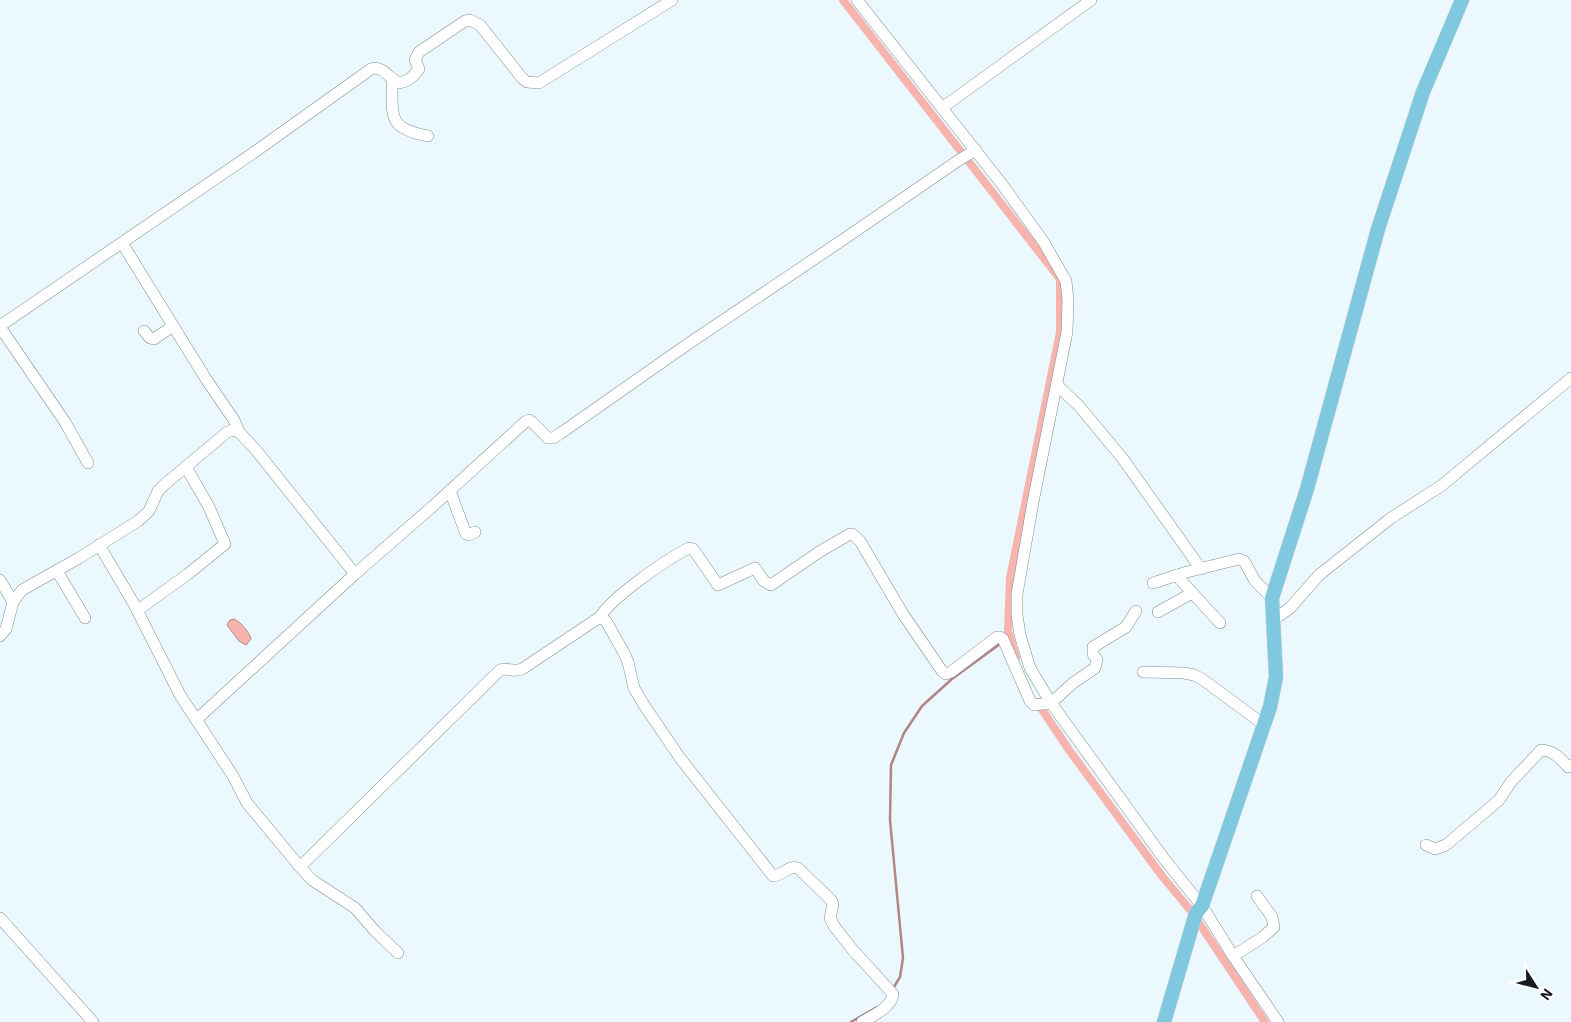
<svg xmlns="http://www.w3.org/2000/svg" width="1571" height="1022" font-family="'IBM Plex Sans',sans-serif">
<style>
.water{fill:#f7b3ae;stroke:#b48683}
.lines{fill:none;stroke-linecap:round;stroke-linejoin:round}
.stream{stroke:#b48683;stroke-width:2.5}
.canal{stroke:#f7b3ae;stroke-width:8}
.minor-casing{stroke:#7f8e94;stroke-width:12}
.major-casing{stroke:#d5d6d6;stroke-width:15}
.minor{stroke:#fff;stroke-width:11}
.major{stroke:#80c8df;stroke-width:14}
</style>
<rect width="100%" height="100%" fill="#ebf8fe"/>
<path class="water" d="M234 619C241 622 249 632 251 639L246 645 239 641 227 625 230 620Z"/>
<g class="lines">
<g class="stream">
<path d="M892 990 900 977 903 958 890 820 891 765 904 733 922 706 952 679 1000 644"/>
<path d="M851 1022 877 1007"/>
</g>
<g class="canal">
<path d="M843 0 1060 279V332L1010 578 1008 631 1016 658"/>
<path d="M1037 702 1069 750 1162 876 1191 911 1265 1022"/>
</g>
<g class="minor-casing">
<g id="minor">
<path d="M857 0 1001 183 1043 241 1066 281 1068 300 1067 332 1033 502 1017 594V615L1020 635 1030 668 1051 703 1165 860 1202 906 1233 956 1278 1022"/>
<path d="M392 79C393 116 386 128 428 136"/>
<path d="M942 108 1091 0"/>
<path d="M122 243 206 379 234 420 239 432"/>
<path d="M0 326 256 151 371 69C383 65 389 79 399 83 408 82 414 76 419 69L415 60 419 52 465 21 470 20 480 25 522 78 527 82 539 83 672 0"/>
<path d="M0 327 65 422 88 463"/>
<path d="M144 331 150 338 154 339 173 326"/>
<path d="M1057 385 1079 406 1123 459 1201 569"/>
<path d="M450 491 466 534 469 535 475 532"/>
<path d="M99 545 134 604 180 695 233 776 247 803 300 867 500 670C508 667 514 673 522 669L600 617 606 621 624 653 628 662 634 688 644 705 680 758 773 876C782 876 788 865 798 868L831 900 833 904 830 918 834 926 852 949 893 994C892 1007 873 1016 862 1022"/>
<path d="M57 571 85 618"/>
<path d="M1176 575 1220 623"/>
<path d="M0 580 13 602"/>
<path d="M1153 583 1187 572 1239 559 1244 561 1255 581 1272 598"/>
<path d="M138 610 188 574 225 544 209 507 186 467"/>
<path d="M1158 612 1192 593"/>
<path d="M600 617C612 597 667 559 689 548L693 549 718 585 755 568 764 581 771 585 819 552 850 534H852L860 541 903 614 942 671 946 674 951 672 997 637H1000L1003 639 1030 701 1034 705 1051 703 1073 683 1095 668 1097 660 1093 654V647L1126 627 1136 611"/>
<path d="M1273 620 1290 608 1319 575 1391 518 1441 486 1571 378"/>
<path d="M0 636 6 629 13 602 22 590 79 558 138 521 149 511 158 491 164 485 226 433 232 430 239 432 255 449 355 574"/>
<path d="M1143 672 1184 673 1194 675 1202 679 1263 724"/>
<path d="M196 720 355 574 433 506 525 422 529 420 532 422 548 438H553L561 433 685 346 844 239 959 160 976 150"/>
<path d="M1426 845 1435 849 1446 845 1499 800 1511 782 1541 750C1553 750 1561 759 1568 767L1571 765"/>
<path d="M300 867 312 880 355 908 375 931 398 953"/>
<path d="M0 918 93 1022"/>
<path d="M1233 956 1263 937 1274 927 1272 917 1257 896"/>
</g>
</g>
<g class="major-casing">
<path id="major" d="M1164 1022 1196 913 1202 906 1270 707 1276 677 1272 598 1307 489 1378 229 1423 92 1462 0"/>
</g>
<use href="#minor" class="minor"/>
<use href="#major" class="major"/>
</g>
<g transform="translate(1536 987) rotate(126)" stroke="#ffffff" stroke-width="4" paint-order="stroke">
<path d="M0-4L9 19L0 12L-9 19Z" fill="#161c1e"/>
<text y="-8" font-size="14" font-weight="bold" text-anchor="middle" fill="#161c1e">N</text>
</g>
</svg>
